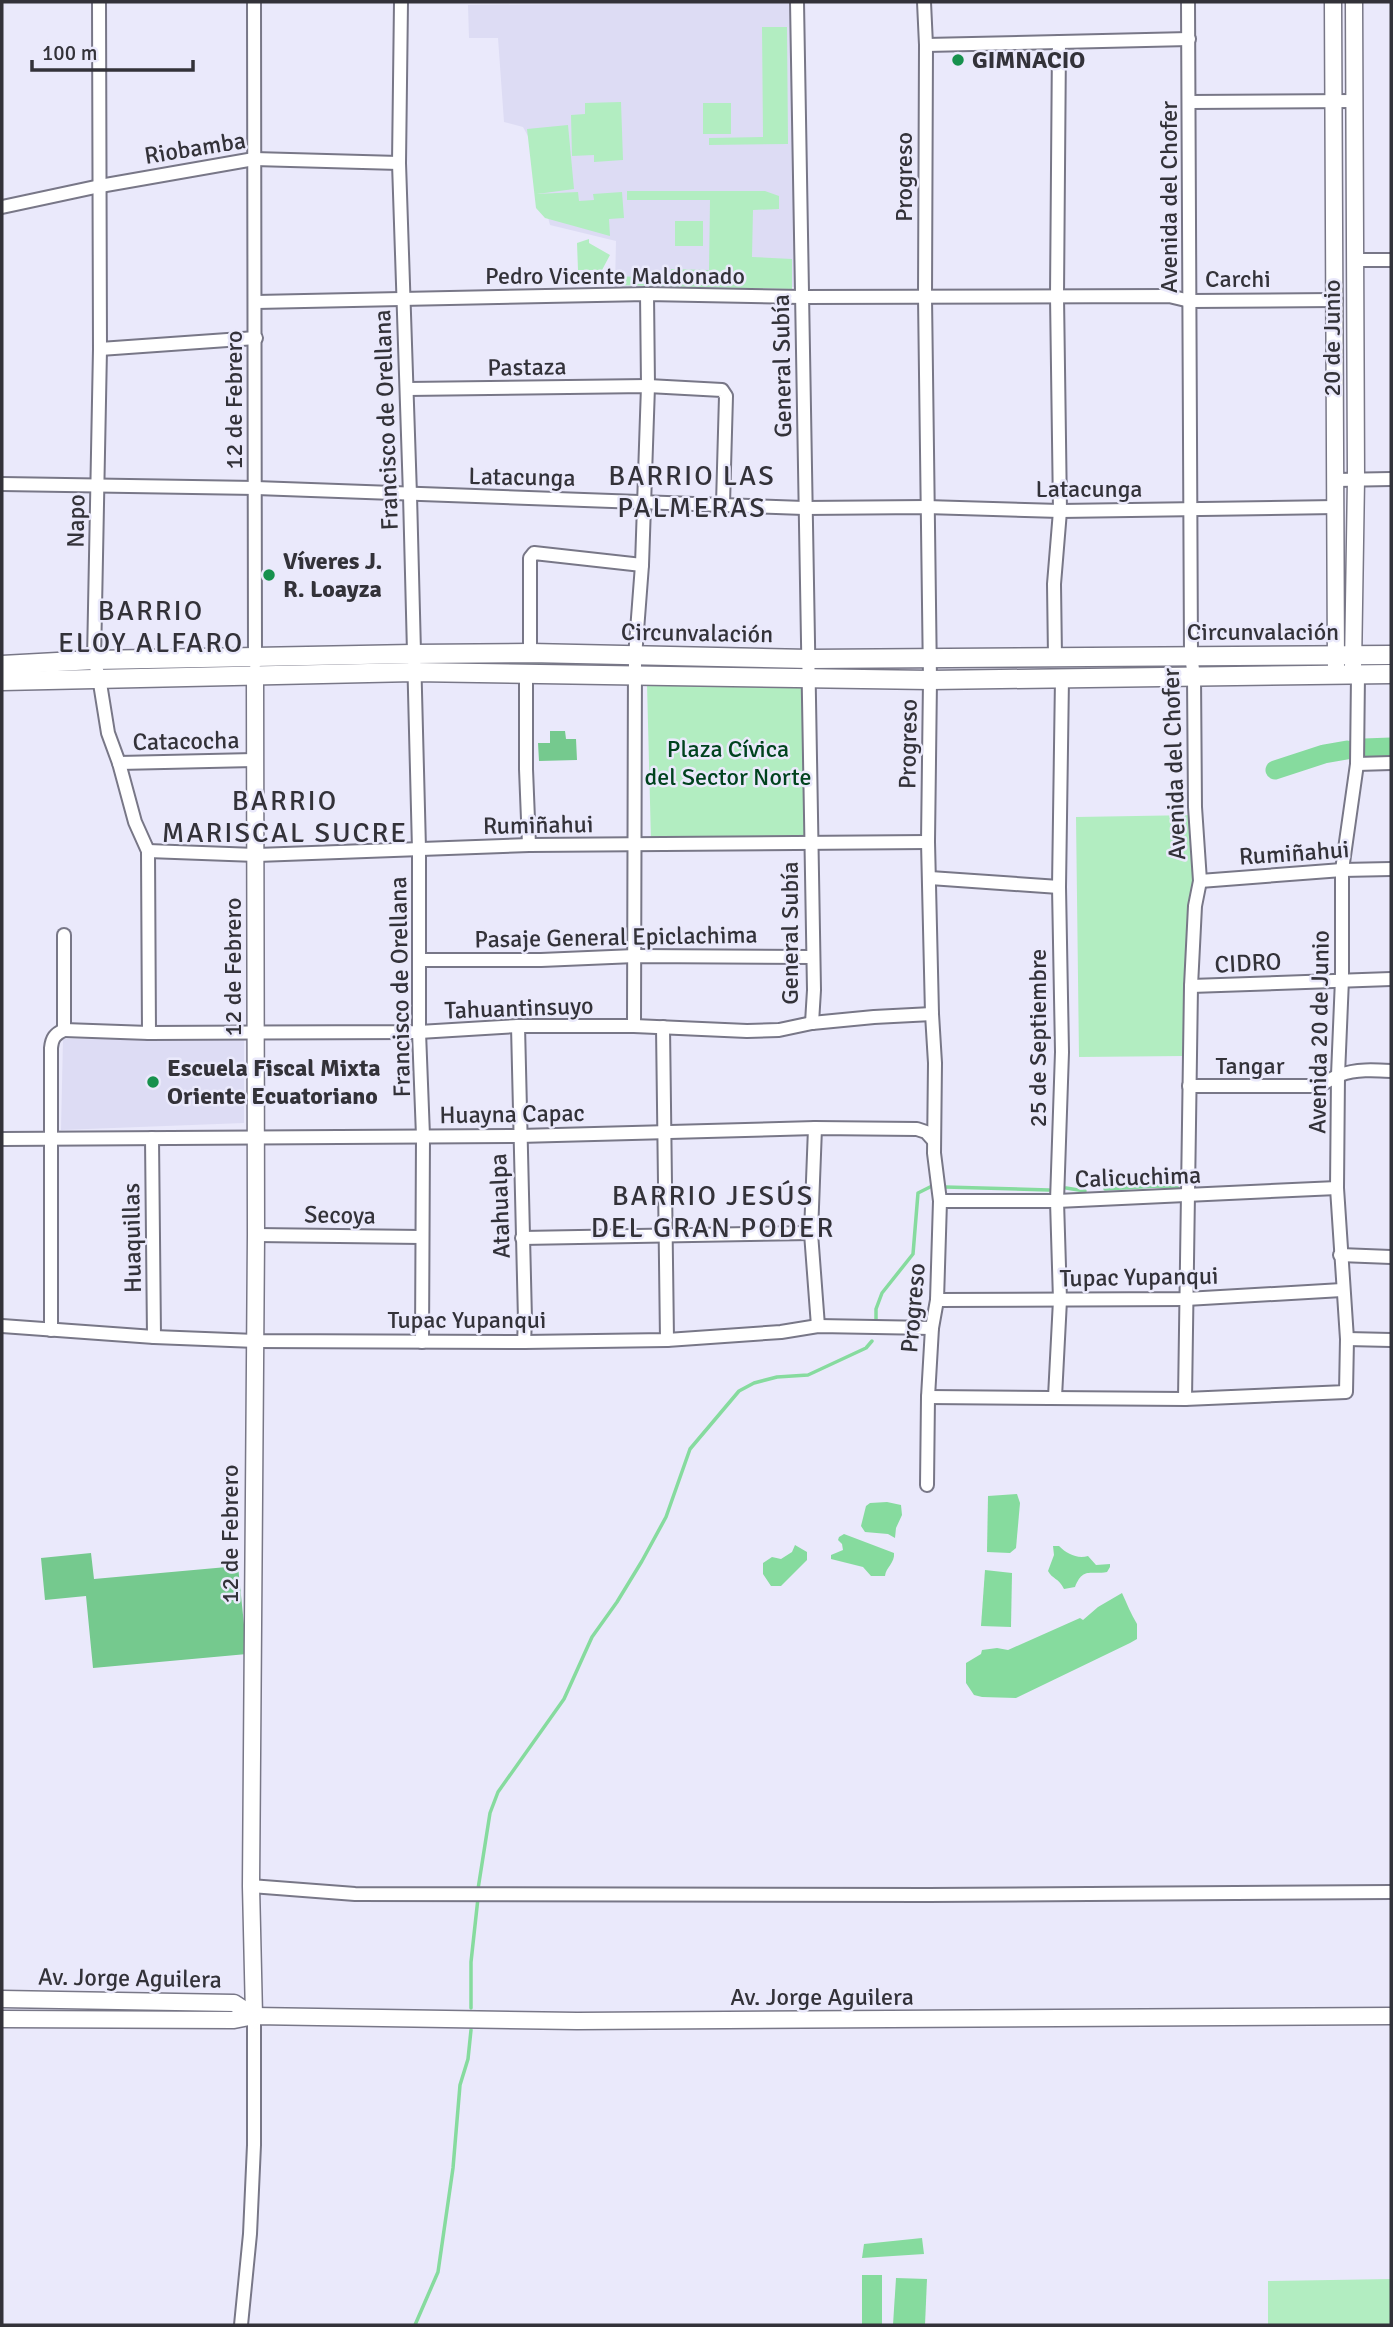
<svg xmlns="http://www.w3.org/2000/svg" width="1393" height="2327" font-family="Signika,sans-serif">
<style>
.built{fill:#dddcf4}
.green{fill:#b2edc1}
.forest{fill:#75c98e}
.water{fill:#86db9e}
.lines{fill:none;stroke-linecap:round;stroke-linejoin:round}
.stream{stroke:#86db9e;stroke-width:3.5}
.river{stroke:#86db9e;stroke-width:19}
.minor-casing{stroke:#787787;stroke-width:16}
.tertiary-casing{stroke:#787787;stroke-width:19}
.secondary-casing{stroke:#787787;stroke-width:21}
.minor{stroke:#fff;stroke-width:12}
.tertiary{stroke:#fff;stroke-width:16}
.secondary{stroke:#fff;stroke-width:18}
.poi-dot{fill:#17914d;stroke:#eae9fb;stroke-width:2.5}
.labels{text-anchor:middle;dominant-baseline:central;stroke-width:5;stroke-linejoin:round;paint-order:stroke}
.poi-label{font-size:24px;font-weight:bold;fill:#333239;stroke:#eae9fb;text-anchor:start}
.street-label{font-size:24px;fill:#333239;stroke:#eae9fb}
.park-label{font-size:24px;fill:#00431e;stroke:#eae9fb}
.quarter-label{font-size:28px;letter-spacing:2px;fill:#333239;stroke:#eae9fb}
</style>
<rect width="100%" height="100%" fill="#eae9fb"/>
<g class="built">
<path d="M795 2 800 287H615L616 241 550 225 533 162 536 151 523 127 504 122 498 38H469L468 5Z"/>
<path d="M63 1039 244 1040V1123L61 1130Z"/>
</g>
<g class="green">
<path d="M762 27H787L788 144 709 145V138L763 137Z"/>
<path d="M621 102 623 160 594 162V155L572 156 571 115 585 114V103Z"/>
<rect x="703" y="103" width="28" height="31"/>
<path d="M568 125 574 189 537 194 578 192 579 201 594 200 593 194 622 192 624 218 609 219 610 236 545 218 536 208 527 129Z"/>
<path d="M627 191H765L779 196V209L753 210 752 257 792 259V289L612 285 613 276 671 278V269L709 270 710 200H627Z"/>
<rect x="675" y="221" width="28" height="25"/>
<path d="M589 239V243L610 255 602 270H578L577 243Z"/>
<path d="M420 659 621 666V675L422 670Z"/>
<path d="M647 684 806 687 810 840 651 841Z"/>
<path d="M1196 815 1199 889 1190 907 1183 1056 1079 1057 1076 817Z"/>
<path d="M1391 2279V2325H1268V2281Z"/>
</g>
<g class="forest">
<path d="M550 731H565L566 739H576L577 760 539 761 538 743H550Z"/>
<path d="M91 1553 94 1579 238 1566 247 1654 93 1668 86 1596 45 1600 41 1558Z"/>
</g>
<g class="water">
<path d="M1017 1494 1020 1503 1016 1548 1010 1553 987 1552 988 1496Z"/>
<path d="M887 1502 901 1505 902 1515 896 1528 895 1538 888 1534 865 1532 861 1526 866 1506 870 1503Z"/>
<path d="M844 1534 894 1553C895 1563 886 1567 885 1576H871L863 1567 831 1559V1555L843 1550 842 1544 838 1540 839 1537Z"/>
<path d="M795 1545 807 1552V1560L781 1586H771L763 1574V1563L772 1557 781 1559 792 1552Z"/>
<path d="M1053 1546H1059C1067 1554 1077 1559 1088 1556L1096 1565 1110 1564V1567L1107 1572C1090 1575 1083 1567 1075 1587L1064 1589C1059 1578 1052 1579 1048 1571L1054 1555Z"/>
<path d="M985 1570 1012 1573 1011 1627 981 1626Z"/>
<path d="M1122 1593C1127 1604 1131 1614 1137 1624V1639L1130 1643 1016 1698 982 1697 974 1695 966 1683V1663L981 1654 982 1650 997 1648 1008 1650 1080 1618 1083 1620 1098 1607Z"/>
<path d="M922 2238 924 2254 862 2258 864 2244Z"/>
<rect x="862" y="2275" width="20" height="50"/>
<path d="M896 2278 927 2279 925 2325H893Z"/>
</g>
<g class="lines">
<g class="stream">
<path d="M945 1187 1049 1190"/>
<path d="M1066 1188 1085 1191"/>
<path d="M1105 1189 1157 1186 1178 1188"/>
<path d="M876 1322V1309L882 1293 913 1254 918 1193 932 1186"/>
<path d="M478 1889 490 1813 498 1792 564 1699 592 1637 617 1602 642 1561 666 1517 690 1449 739 1391 754 1383 777 1377 808 1375 866 1348 872 1341"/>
<path d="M471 2008V1962L478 1898"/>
<path d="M415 2325 438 2272 453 2168 460 2085 468 2059 471 2030"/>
</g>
<g class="river">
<path d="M1364 748 1391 747"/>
<path d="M1275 770 1324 754 1347 750"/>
</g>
<g class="minor-casing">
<g id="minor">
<path d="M99 2 100 349 94 660 99 677 108 733 119 763 135 822 148 851 149 1033"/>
<path d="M254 2 255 663"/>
<path d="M401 2 399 163 410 495 419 849V1032L423 1136 422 1342"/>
<path d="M797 2C802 331 807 660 814 990L812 1023"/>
<path d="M924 2 926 45 925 297 930 680 928 842 932 1014 935 1063 934 1153 940 1201 937 1300 932 1328 928 1397 927 1485"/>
<path d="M926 45 1189 39"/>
<path d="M1189 102 1355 101"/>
<path d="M2 207 100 186 254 159 399 163"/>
<path d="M1355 260H1391"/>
<path d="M256 302 647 294 802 297 1169 296 1190 301 1336 300"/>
<path d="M100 349 256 338"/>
<path d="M407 389 648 386 722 390 726 396 723 504"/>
<path d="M1336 480 1391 479"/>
<path d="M2 484 256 488 804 508 926 507 1060 511 1336 507"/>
<path d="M530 653V558L534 553 642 565"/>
<path d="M1055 657 1054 584 1060 511 1057 296 1059 42"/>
<path d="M526 672V769L529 845"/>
<path d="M119 763 254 760"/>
<path d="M1357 764 1391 763"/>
<path d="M148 851 257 855 529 845 928 842"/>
<path d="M930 878 1059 887"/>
<path d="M1200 881 1342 870 1391 869"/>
<path d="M420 960H541L635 956 813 957"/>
<path d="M1191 986 1391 979"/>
<path d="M518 1026 525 1320 524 1342"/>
<path d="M634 1026 635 657 642 565 648 386 647 294"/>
<path d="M663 1027 667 1340"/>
<path d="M64 1030 149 1033 419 1032 518 1026H634L747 1031 779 1030 812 1023 874 1017 932 1014"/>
<path d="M64 1030V935"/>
<path d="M1189 1086H1315C1326 1084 1331 1078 1340 1075 1356 1069 1374 1070 1391 1071"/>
<path d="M815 1128 811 1233 818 1326"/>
<path d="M152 1138 154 1337"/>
<path d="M2 1139 519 1136 815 1128 917 1129 926 1132 934 1141"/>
<path d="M940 1201H1057L1337 1188"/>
<path d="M256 1235 422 1237"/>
<path d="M522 1238 811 1233"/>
<path d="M1340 1255 1391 1257"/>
<path d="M937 1300 1186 1299 1342 1290"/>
<path d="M2 1326 154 1337 256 1341 524 1342 667 1340 781 1332 818 1326 932 1328"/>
<path d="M51 1330V1048C52 1038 55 1034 64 1030"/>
<path d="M1347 1339 1391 1340"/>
<path d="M928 1397 1185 1399 1346 1392 1347 1339 1337 1188 1338 1075 1342 979V870L1357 764 1358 674"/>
<path d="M1055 1397 1060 1300 1057 1201 1062 1052 1059 887 1062 678"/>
<path d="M1185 1399 1191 986 1195 906 1200 881 1195 807 1194 676 1191 656 1188 2"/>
<path d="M251 1886 355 1894 928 1895 1391 1892"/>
<path d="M241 2325 250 2234 254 2145V2016"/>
</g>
</g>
<g class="tertiary-casing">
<g id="tertiary">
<path d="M1333 2 1336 668"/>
<path d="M1353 667 1356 479 1354 2"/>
<path d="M2 1999 234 2003 254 2016"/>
<path d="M254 2016 251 1886 256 1235 255 674"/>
<path d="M2 2019 234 2020 254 2016 577 2021 1391 2016"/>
</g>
</g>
<g class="secondary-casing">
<g id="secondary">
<path d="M2 665 94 660 413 654 530 653 809 659 1391 655"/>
<path d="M2 681 414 672 930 680 1391 674"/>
</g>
</g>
<use href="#minor" class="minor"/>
<use href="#tertiary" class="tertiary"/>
<use href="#secondary" class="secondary"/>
</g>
<g class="poi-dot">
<circle cx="958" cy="60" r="7"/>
<circle cx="269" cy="575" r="7"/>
<circle cx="153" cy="1082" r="7"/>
</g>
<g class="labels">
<g class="poi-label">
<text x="972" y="60">GIMNACIO</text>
<text x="283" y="561">Víveres J.<tspan x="283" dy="28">R. Loayza</tspan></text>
<text x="167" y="1068">Escuela Fiscal Mixta<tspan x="167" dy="28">Oriente Ecuatoriano</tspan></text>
</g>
<g class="street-label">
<text transform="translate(195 148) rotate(-9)">Riobamba</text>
<text transform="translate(904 177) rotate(-90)">Progreso</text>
<text transform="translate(1169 197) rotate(-90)">Avenida del Chofer</text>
<text x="615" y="276">Pedro Vicente Maldonado</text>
<text x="1238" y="279">Carchi</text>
<text transform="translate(1332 338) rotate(-90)">20 de Junio</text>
<text transform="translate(782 366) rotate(-91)">General Subía</text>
<text transform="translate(527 367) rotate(-1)">Pastaza</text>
<text transform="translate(234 400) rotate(-90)">12 de Febrero</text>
<text transform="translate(386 420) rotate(-92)">Francisco de Orellana</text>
<text transform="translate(522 477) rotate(1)">Latacunga</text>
<text x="1089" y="489">Latacunga</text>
<text transform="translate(76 521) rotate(-89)">Napo</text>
<text x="1263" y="632">Circunvalación</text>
<text transform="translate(697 633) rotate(1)">Circunvalación</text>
<text transform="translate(186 741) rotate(-1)">Catacocha</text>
<text transform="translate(908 744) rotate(-89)">Progreso</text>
<text transform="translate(1174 764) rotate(-92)">Avenida del Chofer</text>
<text transform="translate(538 825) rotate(-1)">Rumiñahui</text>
<text transform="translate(1294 853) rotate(-4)">Rumiñahui</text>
<text transform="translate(790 933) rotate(-90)">General Subía</text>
<text transform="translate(616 937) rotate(-1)">Pasaje General Epiclachima</text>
<text transform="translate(1248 963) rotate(-3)">CIDRO</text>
<text transform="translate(233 967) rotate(-90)">12 de Febrero</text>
<text transform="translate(400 987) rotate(-91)">Francisco de Orellana</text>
<text transform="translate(519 1008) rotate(-2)">Tahuantinsuyo</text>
<text transform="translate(1319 1032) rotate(-89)">Avenida 20 de Junio</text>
<text transform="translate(1038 1038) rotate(-90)">25 de Septiembre</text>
<text x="1250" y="1066">Tangar</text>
<text transform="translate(512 1114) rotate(-1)">Huayna Capac</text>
<text transform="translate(1138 1177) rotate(-2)">Calicuchima</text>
<text transform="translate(500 1206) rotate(-92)">Atahualpa</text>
<text transform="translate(340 1215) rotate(1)">Secoya</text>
<text transform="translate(132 1238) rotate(-91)">Huaquillas</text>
<text transform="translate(1139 1277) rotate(-1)">Tupac Yupanqui</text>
<text transform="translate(913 1308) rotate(-85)">Progreso</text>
<text x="467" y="1320">Tupac Yupanqui</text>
<text transform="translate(230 1534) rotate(-90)">12 de Febrero</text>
<text transform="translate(130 1978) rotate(1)">Av. Jorge Aguilera</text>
<text x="822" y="1997">Av. Jorge Aguilera</text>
</g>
<g class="park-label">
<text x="728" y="749">Plaza Cívica<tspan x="728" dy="28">del Sector Norte</tspan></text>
</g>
<g class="quarter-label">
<text x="692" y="476">BARRIO LAS<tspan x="692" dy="32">PALMERAS</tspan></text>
<text x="151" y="611">BARRIO<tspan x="151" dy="32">ELOY ALFARO</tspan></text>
<text x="285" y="801">BARRIO<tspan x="285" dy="32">MARISCAL SUCRE</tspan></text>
<text x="713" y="1196">BARRIO JESÚS<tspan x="713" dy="32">DEL GRAN PODER</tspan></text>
</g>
</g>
<rect width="1393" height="2327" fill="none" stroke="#333239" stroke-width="7"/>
<path d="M32 60v10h161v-10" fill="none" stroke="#333239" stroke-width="3.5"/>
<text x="42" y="60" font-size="21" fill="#333239" stroke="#eae9fb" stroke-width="5" paint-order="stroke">100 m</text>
</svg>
